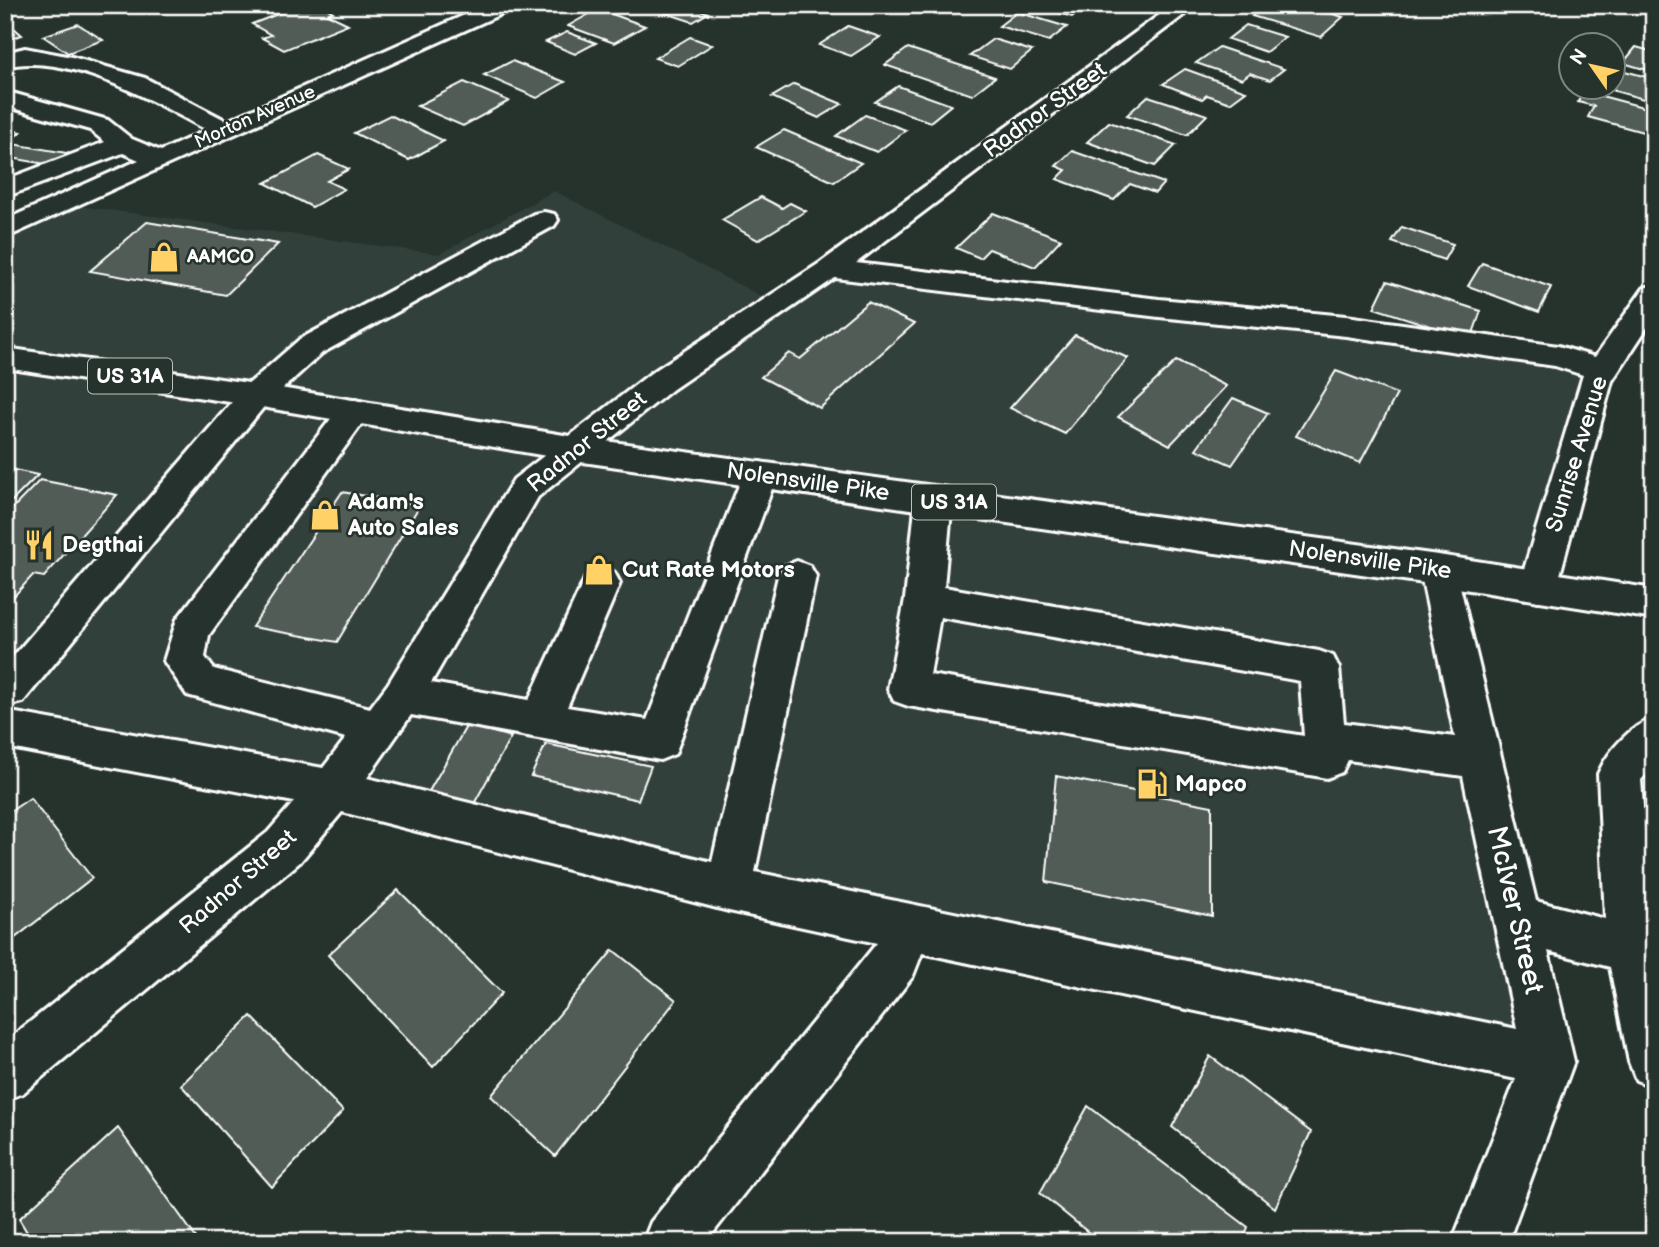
<svg xmlns="http://www.w3.org/2000/svg" width="1659" height="1247" font-family="'Balsamiq Sans',sans-serif">
<style>
.built{fill:#333f3a}
.building{fill:#515c57;stroke:#fff;stroke-width:2}
.lines{fill:none;stroke-linecap:round;stroke-linejoin:round}
.minor-casing{stroke:#fff;stroke-width:6}
.major-casing{stroke:#fff;stroke-width:6}
.minor{fill:#26332d;fill-rule:evenodd}
.major{fill:#26332d;fill-rule:evenodd}
.labels{text-anchor:middle;dominant-baseline:central;stroke-width:5;stroke-linejoin:round;paint-order:stroke}
.far-street-label{font-size:19px;fill:#fff;stroke:#26332d}
.far-poi-label{font-size:19px;font-weight:bold;fill:#fff;stroke:#26332d;text-anchor:start}
.shield{fill:#26332d;stroke:#bec2c0;stroke-width:2}
.shield-label{font-size:21px;font-weight:bold;fill:#fff}
.street-label{font-size:23px;fill:#fff;stroke:#26332d}
.poi-label{font-size:23px;font-weight:bold;fill:#fff;stroke:#26332d;text-anchor:start}
.near-street-label{font-size:28px;fill:#fff;stroke:#26332d}
</style>
<rect width="100%" height="100%" fill="#26332d"/>
<filter id="ink" filterUnits="userSpaceOnUse"><feTurbulence type="fractalNoise" baseFrequency=".0143" numOctaves="2"/><feDisplacementMap in="SourceGraphic" scale="14" xChannelSelector="R" yChannelSelector="G"/><feConvolveMatrix kernelMatrix="1 2 1 2 8 2 1 2 1" color-interpolation-filters="sRGB"/></filter>
<g filter="url(#ink)">
<path class="built" d="M554 191 777 304 830 269 1159 308 1602 370 1538 586 1439 570 1549 1061 5 729V230L63 204 439 254Z"/>
<g class="building">
<path d="M301 5H321L333 12 327 14 348 24 284 50 262 38 271 35 252 24Z"/>
<path d="M641 5H691L689 6 708 13 693 22Z"/>
<path d="M1032 5H1087L1072 17Z"/>
<path d="M1264 5H1305L1343 17 1321 37 1252 16Z"/>
<path d="M1326 5H1361L1351 13Z"/>
<path d="M598 9 645 26 614 43 568 26Z"/>
<path d="M1017 12 1067 27 1049 41 999 26Z"/>
<path d="M5 20 22 35 5 40Z"/>
<path d="M78 24 103 40 68 53 43 36Z"/>
<path d="M1246 25 1285 37 1266 52 1228 39Z"/>
<path d="M848 26 880 37 851 56 819 45Z"/>
<path d="M567 32 596 43 575 54 546 42Z"/>
<path d="M690 37 712 45 678 66 655 58Z"/>
<path d="M993 39 1032 51 1010 69 970 56Z"/>
<path d="M1219 47 1284 69 1270 80 1250 73 1242 79 1196 63Z"/>
<path d="M1636 47 1654 52V72L1623 63Z"/>
<path d="M908 48 995 77 972 95 885 65Z"/>
<path d="M512 61 565 82 537 98 484 75Z"/>
<path d="M1614 68 1654 79V102L1608 89 1614 88Z"/>
<path d="M1185 69 1246 91 1230 103 1207 95 1202 99 1163 84Z"/>
<path d="M464 82 509 101 463 126 417 106Z"/>
<path d="M794 84 842 104 819 118 772 97Z"/>
<path d="M898 86 951 105 930 122 875 102Z"/>
<path d="M1583 91 1654 110V135L1588 117 1594 106 1578 102Z"/>
<path d="M1148 96 1207 115 1187 135 1127 115Z"/>
<path d="M390 115 444 141 409 160 354 133Z"/>
<path d="M865 115 906 130 877 152 836 136Z"/>
<path d="M1109 122 1176 145 1155 166 1087 142Z"/>
<path d="M5 129 21 132 6 143 73 154 57 166 5 157Z"/>
<path d="M784 130 861 163 834 182 756 147Z"/>
<path d="M1072 151 1164 183 1155 193 1130 184 1114 200 1057 179 1066 170 1056 166Z"/>
<path d="M318 155 349 169 327 181 344 189 312 207 265 183Z"/>
<path d="M761 197 782 208 790 203 806 211 758 240 722 220Z"/>
<path d="M993 213 1061 239 1035 267 989 249 980 258 956 248Z"/>
<path d="M147 222 278 244 226 295 90 271Z"/>
<path d="M1402 227 1453 244 1444 260 1392 242Z"/>
<path d="M1482 263 1551 287 1539 312 1468 286Z"/>
<path d="M1387 281 1481 311 1471 339 1374 308Z"/>
<path d="M868 302 914 324 820 408 761 377 789 353 800 359Z"/>
<path d="M1075 335 1128 358 1065 434 1010 408Z"/>
<path d="M1176 361 1226 386 1170 445 1118 417Z"/>
<path d="M1336 371 1397 394 1360 463 1296 436Z"/>
<path d="M1233 398 1268 413 1232 465 1196 449Z"/>
<path d="M5 468 38 475 5 508Z"/>
<path d="M40 480 117 495 44 577 33 575 5 606V516Z"/>
<path d="M342 492 420 505 337 642 252 627Z"/>
<path d="M467 725 511 737 465 820 420 807Z"/>
<path d="M546 744 651 766 638 800 531 776Z"/>
<path d="M1056 776 1212 806V916L1046 882Z"/>
<path d="M30 798 92 878 15 938 5 924V815Z"/>
<path d="M398 890 502 993 433 1067 328 955Z"/>
<path d="M613 950 676 1000 555 1156 491 1096Z"/>
<path d="M251 1016 343 1111 272 1187 181 1085Z"/>
<path d="M1210 1056 1311 1132 1275 1208 1172 1127Z"/>
<path d="M1088 1106 1248 1227 1242 1242H1100L1040 1193Z"/>
<path d="M118 1128 199 1242H33L19 1219Z"/>
</g>
<g class="lines">
<g class="minor-casing">
<g id="minor">
<path d="M487 5H515L512 9 5 238V220L139 160 123 153 5 197V180L105 142 90 130 5 106V91L108 120 132 139 161 151 207 130C153 101 67 51 5 67V53L25 48 72 57 145 78 227 121Z"/>
<path d="M1173 5H1197L856 263 1159 299 1346 316 1558 346 1595 357 1644 288 1654 285V317L1612 381 1557 586 1551 597 1538 601 1525 597 1519 586 1583 375 1555 366 1346 336 1159 317 835 278 673 389 538 497 431 683 529 700 588 572 601 568 614 572 620 583 567 707 647 720 743 475 748 466 760 462 772 466 777 475 675 754 660 760 411 715 367 778 712 862 778 576 784 566 797 561 810 566 816 576 755 872 1517 1029 1463 776 1348 760 1342 772 1327 778 908 706 894 701 888 689 905 599 916 499 922 490 934 486 946 490 952 499 944 587 1319 651 1333 656 1339 668 1344 723 1455 737 1420 570 1425 560 1438 555 1451 560 1456 570 1536 901 1605 919 1598 774C1608 751 1630 726 1654 718V766L1641 780 1654 948V1087L1636 1080 1629 1062 1610 967 1548 951 1574 1061 1508 1242H1452L1516 1079 922 953 913 976 706 1242H643L651 1222 877 943 729 911 342 812 300 862 23 1093 5 1100V1042L268 832 294 802 5 747V711L323 768 346 738 187 695 164 661 177 619 343 403 355 400 367 403 371 411 209 635 205 657 214 669 370 708 388 684 514 479 651 373 820 263ZM940 617 1300 681 1304 736 930 675Z"/>
<path d="M544 212 554 214 558 220 554 226 322 353 267 403 23 702 5 706V666L245 387 300 339 534 214Z"/>
</g>
</g>
<g class="major-casing">
<path id="major" d="M5 348 256 384 576 437 1438 555 1654 589V619L1438 585 576 461 256 406 5 368Z"/>
</g>
<use href="#minor" class="minor"/>
<use href="#major" class="major"/>
</g>
</g>
<defs>
<g id="shop-bare" transform="scale(2.415)"><path d="M-5-2.5h2.3a2.7 3.5 0 0 1 5.4 0H5L5.5 6h-11ZM-1.5-2.5h3a1.5 2.3 0 0 0-3 0Z" fill="#ffd166" stroke="#26332d" stroke-width="2.5" paint-order="stroke"/></g>
<g id="restaurant-bare" transform="scale(2.415)"><path d="M-5-6h1v4h1v-4h1v4h1v-4h1v5L-1.5 .5V6h-2V.5L-5-1ZM5-6V6H3V1.5H1.5Q1.5-4 5-6Z" fill="#ffd166" stroke="#26332d" stroke-width="2.5" paint-order="stroke"/></g>
<g id="fuel-bare" transform="scale(2.415)"><path d="M-5.5-6h7V0h2V4h1.3V-2.5L3-4.5l.8-.8L6-3V5H2.5V1h-1V6h-7ZM-4.2-4.7v3.2H.2V-4.7Z" fill="#ffd166" stroke="#26332d" stroke-width="2.5" paint-order="stroke"/></g>
</defs>
<g fill-rule="evenodd">
<use href="#shop-bare" x="164" y="257"/>
<use href="#shop-bare" x="325" y="515"/>
<use href="#restaurant-bare" x="39" y="545"/>
<use href="#shop-bare" x="599" y="570"/>
<use href="#fuel-bare" x="1152" y="784"/>
</g>
<g class="labels">
<g class="far-street-label">
<text transform="translate(255 117) rotate(-24)">Morton Avenue</text>
</g>
<g class="far-poi-label">
<text x="187" y="257">AAMCO</text>
</g>
<g class="shield">
<rect x="88" y="358.5" width="84" height="35" rx="5"/>
<rect x="912" y="484.5" width="84" height="35" rx="5"/>
</g>
<g class="shield-label">
<text x="130" y="376">US 31A</text>
<text x="954" y="502">US 31A</text>
</g>
<g class="street-label">
<text transform="translate(1045 110) rotate(-36)">Radnor Street</text>
<text transform="translate(587 442) rotate(-39)">Radnor Street</text>
<text transform="translate(1577 454) rotate(-73)">Sunrise Avenue</text>
<text transform="translate(808 482) rotate(8)">Nolensville Pike</text>
<text transform="translate(1370 560) rotate(8)">Nolensville Pike</text>
<text transform="translate(238 882) rotate(-41)">Radnor Street</text>
</g>
<g class="poi-label">
<text x="348" y="502">Adam's<tspan x="348" dy="26">Auto Sales</tspan></text>
<text x="62" y="545">Degthai</text>
<text x="622" y="570">Cut Rate Motors</text>
<text x="1175" y="784">Mapco</text>
</g>
<g class="near-street-label">
<text transform="translate(1515 910) rotate(77)">McIver Street</text>
</g>
</g>
<rect width="1659" height="1247" fill="none" stroke="#26332d" stroke-width="28"/>
<rect x="14" y="14" width="1631" height="1219" fill="none" stroke="#fff" stroke-width="2.5" filter="url(#ink)"/>
<g transform="translate(1592 66) rotate(304)"><circle r="33" fill="#26332d" stroke="#7d8581" stroke-width="2"/>
<path d="M0-5L12 26L0 18L-12 26Z" fill="#ffd166"/>
<text y="-10" font-size="19" font-weight="bold" text-anchor="middle" fill="#ffffff">N</text>
</g>
</svg>
